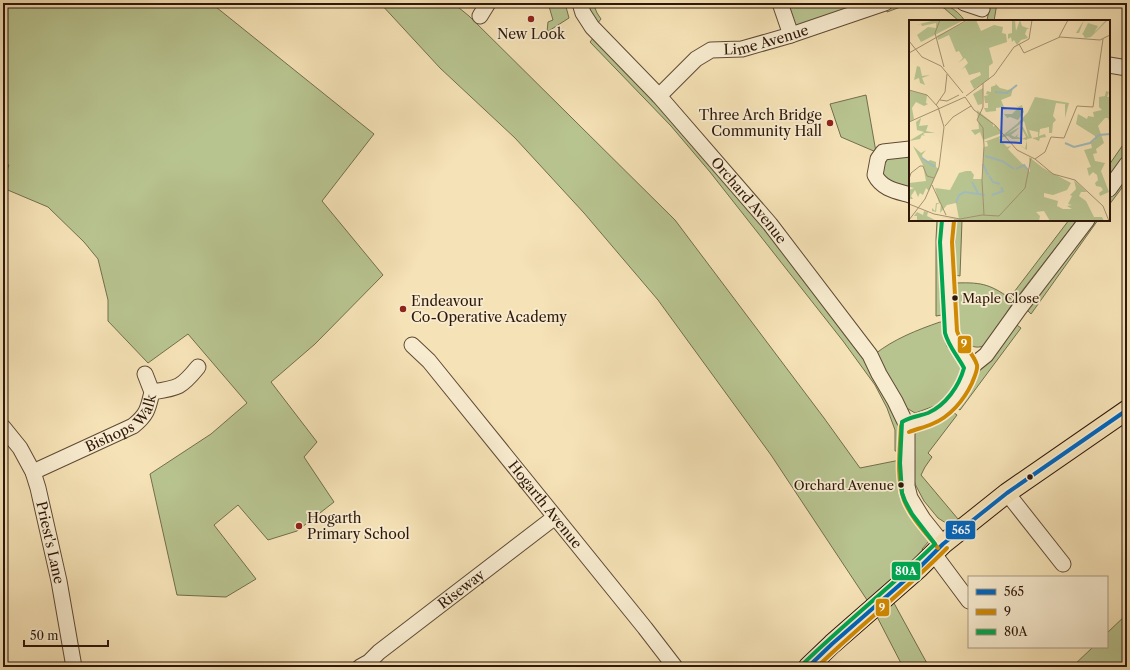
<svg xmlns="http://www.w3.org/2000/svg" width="1130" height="670" font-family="'Libre Caslon Text',serif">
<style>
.green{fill:#b8c490;stroke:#736e4d}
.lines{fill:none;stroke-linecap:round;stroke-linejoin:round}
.minor-casing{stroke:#604a35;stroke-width:17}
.major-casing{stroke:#2e170a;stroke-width:21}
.minor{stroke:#f8ecd0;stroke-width:15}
.major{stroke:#f5e2b6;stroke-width:19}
.bus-1-casing{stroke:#f8ecd0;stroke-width:7}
.bus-2-casing{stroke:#f8ecd0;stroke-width:7}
.bus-3-casing{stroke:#f8ecd0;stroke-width:7}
.bus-1{stroke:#0065bd;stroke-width:4}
.bus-2{stroke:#cf8902;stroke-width:4}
.bus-3{stroke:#00a651;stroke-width:4}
.poi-dot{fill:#8f2418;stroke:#f8ecd0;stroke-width:1.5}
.bus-dot{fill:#2e170a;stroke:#f8ecd0;stroke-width:1.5}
.labels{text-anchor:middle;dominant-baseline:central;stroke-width:3.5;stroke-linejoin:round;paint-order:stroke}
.bus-label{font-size:13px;fill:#2e170a;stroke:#f8ecd0;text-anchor:start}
.poi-label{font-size:14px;fill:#2e170a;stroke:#f8ecd0;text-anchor:start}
.street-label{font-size:14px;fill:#2e170a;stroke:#f8ecd0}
.inset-river{fill:none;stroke:#a2bbba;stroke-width:2}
.inset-road{fill:none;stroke:#a59171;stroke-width:1}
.view{fill:#1d4ed8;fill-opacity:0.15;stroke:#1d4ed8;stroke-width:2}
.inset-edge{fill:none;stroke:#2e170a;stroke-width:2}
.line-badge{stroke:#f8ecd0;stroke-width:1.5}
.badge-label{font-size:11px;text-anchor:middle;font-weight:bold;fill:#fff}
</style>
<rect width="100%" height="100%" fill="#f5e2b6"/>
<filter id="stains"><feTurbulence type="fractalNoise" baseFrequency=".005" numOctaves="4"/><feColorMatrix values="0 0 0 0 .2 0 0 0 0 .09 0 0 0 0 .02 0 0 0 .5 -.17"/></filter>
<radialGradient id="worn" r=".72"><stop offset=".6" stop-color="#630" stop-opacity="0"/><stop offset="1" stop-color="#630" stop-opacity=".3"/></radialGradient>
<g class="green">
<path d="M3 3H211L374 134 322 201 383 275 315 344 271 382 317 442 304 457 334 502 297 531 268 540 238 505 214 525 256 579 226 597 177 595 150 474 211 434 247 403 188 334 148 363 108 321V300L98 259 84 242 48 207 3 188V181L9 165 3 162Z"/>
<path d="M380 3H453L469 16 675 220 824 418 860 468 900 460 928 535 929 541 922 549 931 562 889 594 929 667H903L873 609 771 455 658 300 584 213 515 138 440 68Z"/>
<path d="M548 3H565L569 18 547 32 548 22 553 20Z"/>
<path d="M586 3H593L597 13 601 19 597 24Z"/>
<path d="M786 3H864L795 30Z"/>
<path d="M896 3H911L887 12 884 6Z"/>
<path d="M931 3C945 3 956 8 965 21H959L944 8Z"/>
<path d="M990 3H997L994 21H987Z"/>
<path d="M594 37 630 73 729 182 866 360 900 427 902 451H895V430L887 408 875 385 843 341 710 172 671 126 590 42Z"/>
<path d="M866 95 876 152 841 137 830 104Z"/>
<path d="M1127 139V152L1109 176V165Z"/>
<path d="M910 150V189L885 179 881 175 880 159Z"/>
<path d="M1127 169V181L1109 205V194Z"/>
<path d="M937 220H943L942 315 936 316V239Z"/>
<path d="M955 220H962L960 276 955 275Z"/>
<path d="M1069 220H1077L1015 300 1011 296Z"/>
<path d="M1090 220H1098L1031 314 1025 308Z"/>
<path d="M956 283C984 282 991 285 1014 301L987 344C971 354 961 338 957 325Z"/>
<path d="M940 322 946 323 965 372 945 400 940 404 915 413 905 407 888 374 875 354C894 339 917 330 940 322Z"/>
<path d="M1014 323 1021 328 960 410 954 406Z"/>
<path d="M950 410 957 415 928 453 932 457 925 467 921 475 958 519 949 525 938 518 924 501 915 484 912 471V435L917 425Z"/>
<path d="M1127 614V667H1072L1093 647H1107V633Z"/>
</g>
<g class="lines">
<g class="minor-casing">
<g id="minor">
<path id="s1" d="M580 3 583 13 592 27 659 96 770 224 870 355 879 374 895 401 907 426V486L910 498 923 519 943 544"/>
<path d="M780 3 791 35"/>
<path d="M964 3 982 9"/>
<path d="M480 16 488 3"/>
<path d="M1109 65 1127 68"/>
<path id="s2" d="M659 96 696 59 711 50 742 49 791 35 885 3"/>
<path d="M910 149 883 152 878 159 875 175C882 189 896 191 910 195"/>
<path d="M1109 189 1127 164"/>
<path id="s3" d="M412 345 429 361 645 628 675 667"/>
<path d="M971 367 986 355 1019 309 1087 220"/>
<path d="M145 374 152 392"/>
<path d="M907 426C915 423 923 421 931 418 950 409 966 388 971 367L961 350 954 342 951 332 948 288 946 242 948 220"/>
<path id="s4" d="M3 427 20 448 33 472 38 488 59 581 74 667"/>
<path id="s5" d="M33 472 133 426C147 415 148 409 152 392 178 388 181 388 198 367"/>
<path d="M1007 493 1063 564"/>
<path d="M934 554 969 601"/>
<path id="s6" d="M360 667 369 662 379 652 555 517"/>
</g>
</g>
<g class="major-casing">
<path id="major" d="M808 667 832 644 919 568 943 544 1007 493 1127 410"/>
</g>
<use href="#minor" class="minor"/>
<use href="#major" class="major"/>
<g class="bus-1-casing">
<path id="bus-1" d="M808 667 832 644 919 568 943 544 1007 493 1127 410"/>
</g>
<g class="bus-2-casing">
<g id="bus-2">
<path d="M901 426C900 449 896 477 904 500 911 518 926 533 938 548"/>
<path d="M909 432C917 429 925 427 932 424 950 417 964 400 972 383 974 378 978 370 977 365 973 352 961 344 957 331L952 242 954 221"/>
<path d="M817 667C859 626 906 590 947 548"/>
</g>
</g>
<g class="bus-3-casing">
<path id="bus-3" d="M804 663C846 622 893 585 935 544L912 514 905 501 902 493 900 463 902 422C909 417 920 416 928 413 946 405 959 386 964 368 957 355 949 347 945 333L940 242 942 220"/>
</g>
<use href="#bus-1" class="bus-1"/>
<use href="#bus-2" class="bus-2"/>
<use href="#bus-3" class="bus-3"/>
</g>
<g class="poi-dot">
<circle cx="531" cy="19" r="4"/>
<circle cx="830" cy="123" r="4"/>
<circle cx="403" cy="309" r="4"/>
<circle cx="299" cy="526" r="4"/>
</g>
<g class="bus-dot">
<circle cx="955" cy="298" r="3.5"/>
<circle cx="1030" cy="477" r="3.5"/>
<circle cx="901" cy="485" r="3.5"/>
</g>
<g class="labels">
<g class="bus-label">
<text x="962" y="298">Maple Close</text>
<text x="894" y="485" text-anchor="end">Orchard Avenue</text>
</g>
<g class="poi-label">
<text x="531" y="34" text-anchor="middle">New Look</text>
<text x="822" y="115" text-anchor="end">Three Arch Bridge<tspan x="822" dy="16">Community Hall</tspan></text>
<text x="411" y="301">Endeavour<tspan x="411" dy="16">Co-Operative Academy</tspan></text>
<text x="307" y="518">Hogarth<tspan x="307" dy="16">Primary School</tspan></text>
</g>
<g class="street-label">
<text stroke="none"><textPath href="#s2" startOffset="126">Lime Avenue</textPath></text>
<text stroke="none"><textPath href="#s1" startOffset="261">Orchard Avenue</textPath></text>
<text stroke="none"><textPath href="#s5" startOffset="103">Bishops Walk</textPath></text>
<text stroke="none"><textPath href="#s3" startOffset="208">Hogarth Avenue</textPath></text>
<text stroke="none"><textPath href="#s4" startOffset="127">Priest's Lane</textPath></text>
<text stroke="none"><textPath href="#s6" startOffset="128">Riseway</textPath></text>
</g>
</g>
<g transform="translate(909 20)">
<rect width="201" height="201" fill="#f5e2b6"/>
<path d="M26 0H55L12 22 8 15 19 7 27 8V3L13 6 12 4 7 5ZM60 0H67L72 11 85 5 94 7 93 13 97 14 98 22 80 28 84 43 80 46V59L65 69 61 61 72 55 71 52 60 55 56 47 52 50 59 43 56 38 49 43 54 38 50 31 47 32 40 15 29 20 28 16ZM103 0H106L107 11 111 0 113 6 121 9H118L116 14 119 18 112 20 108 25 105 20 103 22 102 17 99 19V14L103 13ZM175 0 170 13H174L180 1 179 3 189 6 185 13 197 0 198 1 182 17 176 18 173 13H167ZM8 46 11 47 13 56 21 55 13 58 16 65 11 63 10 58 5 60ZM86 63 91 68 99 70 104 68 102 76 92 80 95 87 87 88V91L77 92 75 88H79V83H76L75 76 80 75 77 74 78 71 82 72V67L87 65ZM74 68 73 84 69 85 64 74ZM0 70 18 75 17 83 19 84 15 86 7 82 3 88 5 99 0 102ZM197 71 200 72 198 77H201V104L199 98H196L189 106 195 123 187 129 188 133 184 134 186 141 196 143 192 151 200 172 191 176 190 173 194 170 192 167 187 166 186 163 189 160 188 155 184 152 180 156 178 148 182 147 175 130 183 128 182 123 186 120V116L167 104 169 94 178 99 179 96 185 97 184 92 193 90 190 87V77L196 76ZM126 77 160 83 156 98V84L147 83 144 96 147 100 144 103 143 113H140V107L131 109 130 116 136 114 137 117 131 118 130 121 123 118 129 117V112L120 110 123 118 118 119V130L99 116 90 118 98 127 102 126 99 129 121 152 120 137 134 148 162 163 158 170 144 175 135 173V177L149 181 148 186 154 189H163L158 186 163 185 159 184 163 176 161 175 167 169 165 160 178 172H172L170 176 177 181 185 197H193L195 201H141L135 191 127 192 131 196 130 201H45V199L31 197 50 199 47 183 38 185 31 193 32 183 28 184 27 192 23 191V188L26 191 27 183H30L26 168 41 170 50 153 57 151H62L65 155 64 159H73L75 127 79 126 78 122H75L94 115 108 104 119 92ZM115 101 120 118 114 107H112L117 117 113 119 118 120 116 129 103 119H113V112L112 118 108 117 109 114 106 117 108 118 102 115 107 111 111 107 98 114ZM107 84 109 87 113 85 115 92 109 100 101 97 98 98 95 94H103L109 88ZM68 90 84 103V107L86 105 93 113 74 120 71 112 66 115 62 110 70 109ZM12 98 10 106 19 105 17 111 26 113H16L14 114 16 116 13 115 11 119 0 121 15 112 8 110 7 102ZM4 126 12 133 17 130 13 135 14 139 18 142 21 140 27 142V147L30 149 20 171 17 168 14 175 11 173 9 177 6 170 2 176 4 179H1L0 183V170L5 168 1 167 0 170V163L17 161 14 145ZM15 191 19 192 18 196 28 201H8V196H5L8 192 14 195Z" fill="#b8c490" fill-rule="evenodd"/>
<path class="inset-river" d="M86 72 98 73 108 65M156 123 165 127 181 123 190 115 201 114M76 136 93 141 105 149M13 138 26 147M74 144 79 155M107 149 115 145 119 150M80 156 84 162 91 164M63 162 69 173M83 175 94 171 92 167M47 183 50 175 56 172 76 175"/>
<path class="inset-road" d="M31 0 26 13 35 47M150 17 159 0M0 21 13 37 32 46 54 73M110 24 115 33 151 17 191 20 201 15M0 33 58 0M74 63V87L68 100 74 108 75 126 73 160 75 195M0 70 18 75 29 87M57 76 85 55 105 27 120 19 123 0M56 77 65 90 86 105 108 130 126 139 144 154 166 160 194 186 200 201M31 80 38 81 50 75M27 85 36 72 38 54M0 102 56 77M36 106 44 97 62 86M126 139 136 132 142 117 155 118 168 86 184 87 194 19M0 159 2 153 11 146H14L18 156 25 158M23 165 37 195M0 184 25 194 51 199 73 195 90 196 116 168 122 138M0 200 16 179 30 147 35 107 29 87"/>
<path class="view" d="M93 88 113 89 112 123 92 122Z"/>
<rect width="201" height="201" class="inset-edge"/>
</g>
<g class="line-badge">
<rect x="957" y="335" width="15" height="19" rx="4" fill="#cf8902"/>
<rect x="945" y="520" width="31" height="20" rx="4" fill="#0065bd"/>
<rect x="891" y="561" width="30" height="20" rx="4" fill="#00a651"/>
<rect x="875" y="598" width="15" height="19" rx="4" fill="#cf8902"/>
</g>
<g class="badge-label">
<text x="964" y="348">9</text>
<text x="961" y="534">565</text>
<text x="906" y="575">80A</text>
<text x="882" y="612">9</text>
</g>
<rect width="1130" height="670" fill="none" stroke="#f5e2b6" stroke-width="16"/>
<rect x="4" y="4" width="1122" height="662" fill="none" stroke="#2e170a" stroke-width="2"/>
<rect x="8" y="8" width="1114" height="654" fill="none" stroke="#2e170a"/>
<rect x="968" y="576" width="140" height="72" fill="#f8ecd0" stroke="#a79781"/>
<rect x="976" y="589" width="20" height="6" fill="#0065bd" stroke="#a79781"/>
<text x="1004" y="596" font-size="12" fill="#2e170a">565</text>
<rect x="976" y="609" width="20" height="6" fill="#cf8902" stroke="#a79781"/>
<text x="1004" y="616" font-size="12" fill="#2e170a">9</text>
<rect x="976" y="629" width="20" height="6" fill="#00a651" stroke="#a79781"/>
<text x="1004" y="636" font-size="12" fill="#2e170a">80A</text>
<path d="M24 640v6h84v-6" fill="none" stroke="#2e170a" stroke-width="2"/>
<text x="30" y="640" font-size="12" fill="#2e170a" stroke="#f8ecd0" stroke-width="3" paint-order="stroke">50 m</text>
<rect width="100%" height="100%" filter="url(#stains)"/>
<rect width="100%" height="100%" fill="url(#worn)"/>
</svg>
